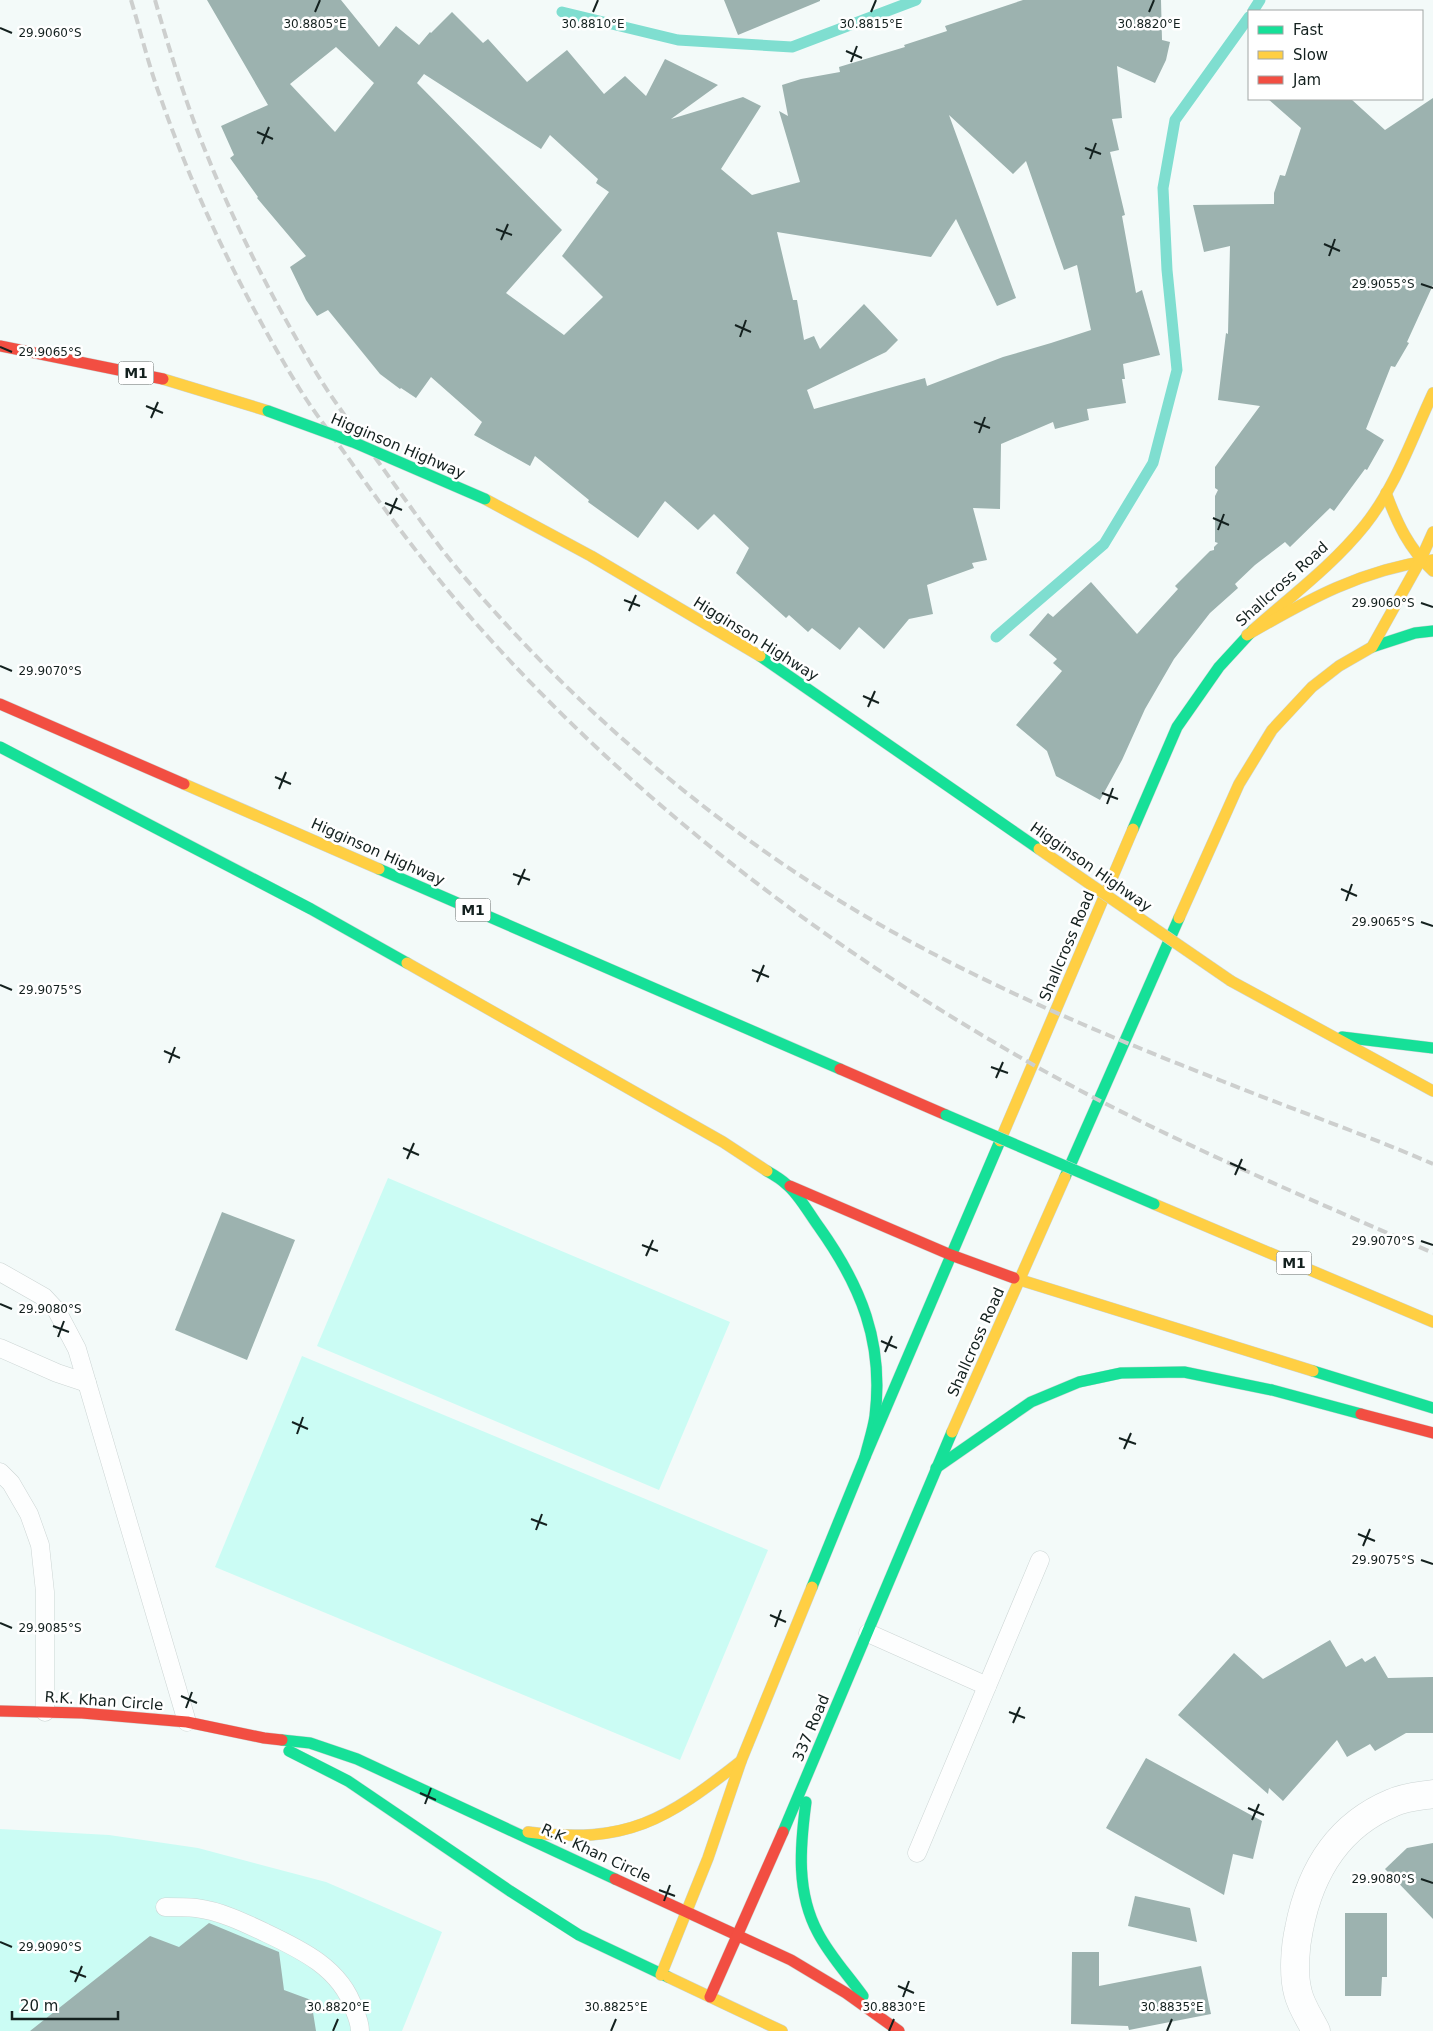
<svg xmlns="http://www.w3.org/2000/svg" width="1433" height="2031" font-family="'DejaVu Sans',sans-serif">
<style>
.green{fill:#cbfcf4}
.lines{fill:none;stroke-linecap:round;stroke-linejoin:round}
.stream{stroke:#7fded0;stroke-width:11}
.building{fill:#9cb2af;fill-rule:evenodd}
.lane-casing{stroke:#ccd5d4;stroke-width:19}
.street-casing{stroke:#ccd5d4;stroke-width:29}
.fast-casing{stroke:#ccd5d4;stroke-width:12}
.slow-casing{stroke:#ccd5d4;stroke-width:12}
.jam-casing{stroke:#ccd5d4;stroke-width:12}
.lane{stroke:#fdfefe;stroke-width:18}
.street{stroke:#fdfefe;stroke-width:28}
.fast{stroke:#16e098;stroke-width:11}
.slow{stroke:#ffcf43;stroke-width:11}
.jam{stroke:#f24e42;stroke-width:11}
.rail{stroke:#cdcfce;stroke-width:4;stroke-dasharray:10 5;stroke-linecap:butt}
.fast-bridge-casing{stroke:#ccd5d4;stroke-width:12;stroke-linecap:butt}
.slow-bridge-casing{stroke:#ccd5d4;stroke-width:12;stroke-linecap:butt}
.fast-bridge{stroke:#16e098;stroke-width:11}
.slow-bridge{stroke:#ffcf43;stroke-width:11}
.ticks{fill:none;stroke:#14211f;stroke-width:2}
.labels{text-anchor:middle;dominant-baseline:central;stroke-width:5;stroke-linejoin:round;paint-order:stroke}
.shield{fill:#fff;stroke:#5a6462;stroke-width:1}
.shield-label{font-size:14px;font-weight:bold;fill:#14211f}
.street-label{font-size:15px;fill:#14211f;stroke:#fff}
.ticks-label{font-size:12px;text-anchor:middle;fill:#14211f;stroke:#fff;stroke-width:5;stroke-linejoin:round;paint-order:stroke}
</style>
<rect width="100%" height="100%" fill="#f3faf9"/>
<g class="green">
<path d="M388 1178 730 1322 659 1490 317 1346Z"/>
<path d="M302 1356 768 1550 680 1760 215 1567Z"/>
<path d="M0 1829 109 1835 198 1848 326 1882 442 1932 402 2031H0Z"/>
</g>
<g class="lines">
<g class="stream">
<path d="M1253 11 1260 0"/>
<path d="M562 12 678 40 792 47 916 0"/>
<path d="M996 637 1104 544 1153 463 1177 370 1167 270 1163 188 1175 120 1249 17"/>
</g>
</g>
<g class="building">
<path d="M207 0H341L379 47 396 26 419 45 430 32 431 33 452 12 483 43 488 39 527 82 567 50 604 94 625 76 646 96 665 59 718 85 671 119 743 97 761 106 721 169 752 195 800 182 779 111 788 116 782 85 801 79 840 72 839 67 905 47 904 45 947 31 945 26 1023 0H1161L1162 40 1170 42 1166 60 1155 83 1117 66 1122 118 1112 119 1119 150 1110 152 1125 215 1122 216 1136 293 1142 290 1160 355 1123 364 1125 379H1122L1126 403 1087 409 1089 420 1055 429 1053 422 1001 444 1000 509 973 508 987 560 972 563 974 568 927 585 933 614 909 619 884 649 859 627 840 650 812 628 808 632 789 615 786 618 736 573 749 548 714 514 698 530 665 501 638 538 588 502 589 500 535 456 530 466 474 435 482 422 431 377 416 398 401 388 400 389 380 374 328 310 317 316 306 300 290 267 306 256 257 198 258 197 230 158 234 155 221 126 268 105ZM336 47 374 83 335 132 290 84ZM424 74 541 149 550 135 598 179 596 183 609 192 562 256 603 297 564 335 506 293 562 230 417 83ZM949 115 1013 174 1026 161 1064 270 1077 265 1091 330 1051 343 1003 357 927 386 925 378 814 409 807 390 886 352 898 340 864 304 820 349 814 336 804 340 797 300H793L777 232 931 257 956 219 997 306 1016 298Z"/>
<path d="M724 0H820V1L738 35Z"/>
<path d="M1433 98V285L1407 342 1409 343 1395 367 1391 366 1366 429 1384 440 1367 470 1365 469 1334 511 1330 508 1290 547 1285 542 1255 565 1235 584 1238 588 1210 613 1174 659 1145 709 1122 760 1100 800 1056 776 1047 751 1016 725 1062 671 1053 663 1057 659 1029 635 1048 613 1053 617 1091 582 1137 634 1178 589 1175 586 1210 551 1214 550V547L1218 543 1215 542V496L1218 490 1215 488V467L1260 406 1218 400 1226 333 1228 334 1230 246 1204 252 1193 205 1274 204V193L1280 175 1285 176 1301 128 1268 99H1351L1385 130Z"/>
<path d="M222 1212 295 1240 247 1360 175 1330Z"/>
<path d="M1330 1640 1346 1667 1362 1658 1365 1662 1375 1656 1388 1678 1433 1677V1733H1406L1375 1751 1370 1744 1347 1757 1337 1740 1283 1801 1269 1788 1268 1794 1178 1715 1234 1653 1263 1679Z"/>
<path d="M1146 1758 1262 1821 1253 1859 1233 1854 1224 1895 1106 1828Z"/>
<path d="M1433 1843V1919L1385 1869 1407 1848Z"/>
<path d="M1135 1896 1190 1908 1197 1942 1128 1926Z"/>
<path d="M1345 1913H1387V1977H1382L1381 1996H1345Z"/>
<path d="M209 1923 279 1952 284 1990 311 2000 316 2031H30L150 1936 179 1947Z"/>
<path d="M1072 1952H1099V1986L1201 1966 1211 2014 1129 2030 1128 2026 1071 2024Z"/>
</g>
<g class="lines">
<g class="lane-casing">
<g id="lane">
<path d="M0 1272 44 1297 57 1311 77 1349 187 1722"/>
<path d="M0 1348 57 1373 87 1383"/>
<path d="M0 1472 11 1483 29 1514 40 1545 45 1592V1712"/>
<path d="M868 1633 987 1686"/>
<path d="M917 1853 1040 1560"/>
<path d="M165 1907C175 1907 186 1907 196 1908 220 1911 243 1922 264 1932 300 1949 341 1968 354 2009 357 2016 360 2023 360 2031"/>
</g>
</g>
<g class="street-casing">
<path id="street" d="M1316 2031C1310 2019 1301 2006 1298 1993 1293 1975 1295 1947 1299 1929 1310 1872 1337 1826 1392 1803 1404 1797 1420 1796 1433 1794"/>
</g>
<g class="fast-casing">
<g id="fast">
<path d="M1372 647 1415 633 1433 631"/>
<path d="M760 656 1039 849"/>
<path d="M0 747 311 909 407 963"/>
<path d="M1133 829 1177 727 1219 667 1253 630"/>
<path d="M379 869 840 1069"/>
<path d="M1342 1037 1433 1048"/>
<path d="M767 1171C774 1175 781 1179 786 1184 798 1193 810 1215 819 1227 861 1286 884 1342 875 1416 873 1430 868 1444 865 1457"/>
<path d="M1065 1177 1179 918"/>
<path d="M1313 1371 1433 1408"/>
<path d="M936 1468 1031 1402 1079 1382 1121 1373 1184 1372 1272 1390 1361 1414"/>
<path d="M812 1587 865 1457 1000 1141"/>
<path d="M282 1740 310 1743 357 1759 615 1879"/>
<path d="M289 1751 348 1781 510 1891 579 1935 668 1977"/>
<path d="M806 1802C800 1847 796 1892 818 1933 830 1956 848 1975 863 1996"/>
<path d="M783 1832 952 1432"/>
</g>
</g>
<g class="slow-casing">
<g id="slow">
<path d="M163 379 268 411"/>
<path d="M1386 493C1397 523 1409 549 1433 571"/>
<path d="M485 499 591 556 760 656"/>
<path d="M1253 630C1291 596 1333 565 1365 525 1396 486 1412 438 1433 393"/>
<path d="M1247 635C1309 599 1361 570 1433 560"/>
<path d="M184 784 379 869"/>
<path d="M1179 918 1239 784 1272 730 1312 687 1339 666 1372 647 1420 561 1433 532"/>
<path d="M407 963 723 1142 767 1171"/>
<path d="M1231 981 1433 1091"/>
<path d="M1000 1141 1133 829"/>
<path d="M1154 1204 1433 1322"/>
<path d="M1014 1278 1313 1371"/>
<path d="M952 1432 1065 1177"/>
<path d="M528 1832C627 1845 666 1820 741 1761"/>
<path d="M661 1975 708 1858 741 1761 812 1587"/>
<path d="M668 1977 782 2031"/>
</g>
</g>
<g class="jam-casing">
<g id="jam">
<path d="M0 346 163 379"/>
<path d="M0 704 184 784"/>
<path d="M840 1069 946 1115"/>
<path d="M790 1186 951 1255 1014 1278"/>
<path d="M1361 1414 1433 1433"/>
<path d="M0 1711 82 1713 187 1722 264 1738 282 1740"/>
<path d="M615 1879 791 1960 846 1993 899 2031"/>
<path d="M710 1997 783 1832"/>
</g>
</g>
<use href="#lane" class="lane"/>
<use href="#street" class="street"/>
<use href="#fast" class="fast"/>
<use href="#slow" class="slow"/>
<use href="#jam" class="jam"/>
<g class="rail">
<path d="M131 0C141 33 149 67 161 99 196 199 244 298 299 388 317 417 339 444 358 472 402 534 448 594 499 649 648 811 826 946 1016 1055 1149 1132 1292 1191 1433 1253"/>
<path d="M155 0C170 52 186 104 207 155 237 230 275 304 317 374 334 402 355 429 374 456 406 500 436 545 472 586 590 723 734 843 891 931 997 990 1109 1037 1222 1081 1292 1109 1364 1134 1433 1164"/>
</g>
<g class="fast-bridge-casing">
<g id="fast-bridge">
<path d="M268 411 353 442 485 499"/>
<path d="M946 1115 1154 1204"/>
</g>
</g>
<g class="slow-bridge-casing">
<path id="slow-bridge" d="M1039 849 1231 981"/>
</g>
<use href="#fast-bridge" class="fast-bridge"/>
<use href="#slow-bridge" class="slow-bridge"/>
</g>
<path class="ticks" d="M315 12 320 0M593 12 598 0M871 12 876 0M1149 12 1154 0M0 28 12 33M846 51 862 58M851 62 857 46M257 132 273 139M262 144 269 127M1085 148 1101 154M1090 159 1096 143M496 229 512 235M501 240 508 224M1324 244 1340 251M1329 256 1335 239M1421 284 1433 288M735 325 751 332M740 337 746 320M0 347 12 352M146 406 163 413M151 418 158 402M974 422 990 428M979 433 985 417M385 503 402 510M390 514 397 498M1213 518 1229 525M1218 530 1224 514M624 600 640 606M1421 603 1433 607M629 611 636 595M0 666 12 671M863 696 879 703M868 707 875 691M275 777 291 784M279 789 286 772M1102 793 1118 799M1107 804 1113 788M513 874 530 880M518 885 525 869M1341 889 1357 896M1346 901 1352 884M1421 922 1433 926M752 970 769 977M757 982 764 965M0 985 12 990M164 1051 180 1058M169 1063 175 1047M991 1067 1008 1073M996 1078 1003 1062M403 1148 419 1155M407 1159 414 1143M1230 1163 1246 1170M1235 1175 1242 1159M1421 1241 1433 1245M642 1245 658 1251M646 1256 653 1240M0 1304 12 1309M53 1326 69 1332M58 1337 64 1321M881 1341 897 1348M885 1352 892 1336M292 1422 308 1429M297 1434 303 1417M1119 1438 1136 1444M1124 1449 1131 1433M531 1519 547 1525M536 1530 542 1514M1358 1534 1375 1541M1363 1546 1370 1529M1421 1560 1433 1564M770 1615 786 1622M0 1623 12 1628M775 1627 781 1610M181 1696 197 1703M186 1708 192 1692M1009 1712 1025 1718M1013 1723 1020 1707M420 1793 436 1800M425 1804 431 1788M1248 1808 1264 1815M1252 1820 1259 1804M1421 1879 1433 1883M659 1890 675 1896M664 1901 670 1885M0 1942 12 1947M70 1971 86 1977M75 1982 82 1966M898 1986 914 1993M903 1997 909 1981M333 2031 338 2019M611 2031 616 2019M889 2031 894 2019M1167 2031 1172 2019"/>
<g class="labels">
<g class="shield">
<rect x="118.5" y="361.5" width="35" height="23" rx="4"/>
<rect x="455.5" y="898.5" width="35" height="23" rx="4"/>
<rect x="1276.5" y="1251.5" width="35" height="23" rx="4"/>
</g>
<g class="shield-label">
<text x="136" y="373">M1</text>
<text x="473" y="910">M1</text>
<text x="1294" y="1263">M1</text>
</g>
<g class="street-label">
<text transform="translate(398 446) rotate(23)">Higginson Highway</text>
<text transform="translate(1282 584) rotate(-42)">Shallcross Road</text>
<text transform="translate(756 639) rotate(32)">Higginson Highway</text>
<text transform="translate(378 852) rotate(24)">Higginson Highway</text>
<text transform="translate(1091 867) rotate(35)">Higginson Highway</text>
<text transform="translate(1067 946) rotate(-67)">Shallcross Road</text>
<text transform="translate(976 1342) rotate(-66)">Shallcross Road</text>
<text transform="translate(104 1701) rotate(4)">R.K. Khan Circle</text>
<text transform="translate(811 1728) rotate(-67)">337 Road</text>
<text transform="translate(596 1853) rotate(25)">R.K. Khan Circle</text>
</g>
</g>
<g class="ticks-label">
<text x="1149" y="28">30.8820°E</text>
<text x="315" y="28">30.8805°E</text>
<text x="593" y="28">30.8810°E</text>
<text x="871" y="28">30.8815°E</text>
<text x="50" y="37">29.9060°S</text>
<text x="1383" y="288">29.9055°S</text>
<text x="50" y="356">29.9065°S</text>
<text x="1383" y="607">29.9060°S</text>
<text x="50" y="675">29.9070°S</text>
<text x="1383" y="926">29.9065°S</text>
<text x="50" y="994">29.9075°S</text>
<text x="1383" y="1245">29.9070°S</text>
<text x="50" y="1313">29.9080°S</text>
<text x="1383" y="1564">29.9075°S</text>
<text x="50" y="1632">29.9085°S</text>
<text x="1383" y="1883">29.9080°S</text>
<text x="50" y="1951">29.9090°S</text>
<text x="338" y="2011">30.8820°E</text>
<text x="616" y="2011">30.8825°E</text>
<text x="894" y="2011">30.8830°E</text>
<text x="1172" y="2011">30.8835°E</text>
</g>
<rect x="1248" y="10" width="175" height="90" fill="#ffffff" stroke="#a1a6a5"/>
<rect x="1258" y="26" width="25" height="8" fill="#16e098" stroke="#a1a6a5"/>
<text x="1293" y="35" font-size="15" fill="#14211f">Fast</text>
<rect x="1258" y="51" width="25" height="8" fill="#ffcf43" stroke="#a1a6a5"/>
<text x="1293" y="60" font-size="15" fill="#14211f">Slow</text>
<rect x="1258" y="76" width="25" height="8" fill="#f24e42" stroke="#a1a6a5"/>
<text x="1293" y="85" font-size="15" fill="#14211f">Jam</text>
<path d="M12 2011v8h106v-8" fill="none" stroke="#14211f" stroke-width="2.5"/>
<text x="20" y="2011" font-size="15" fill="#14211f" stroke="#ffffff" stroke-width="4" paint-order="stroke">20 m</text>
</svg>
